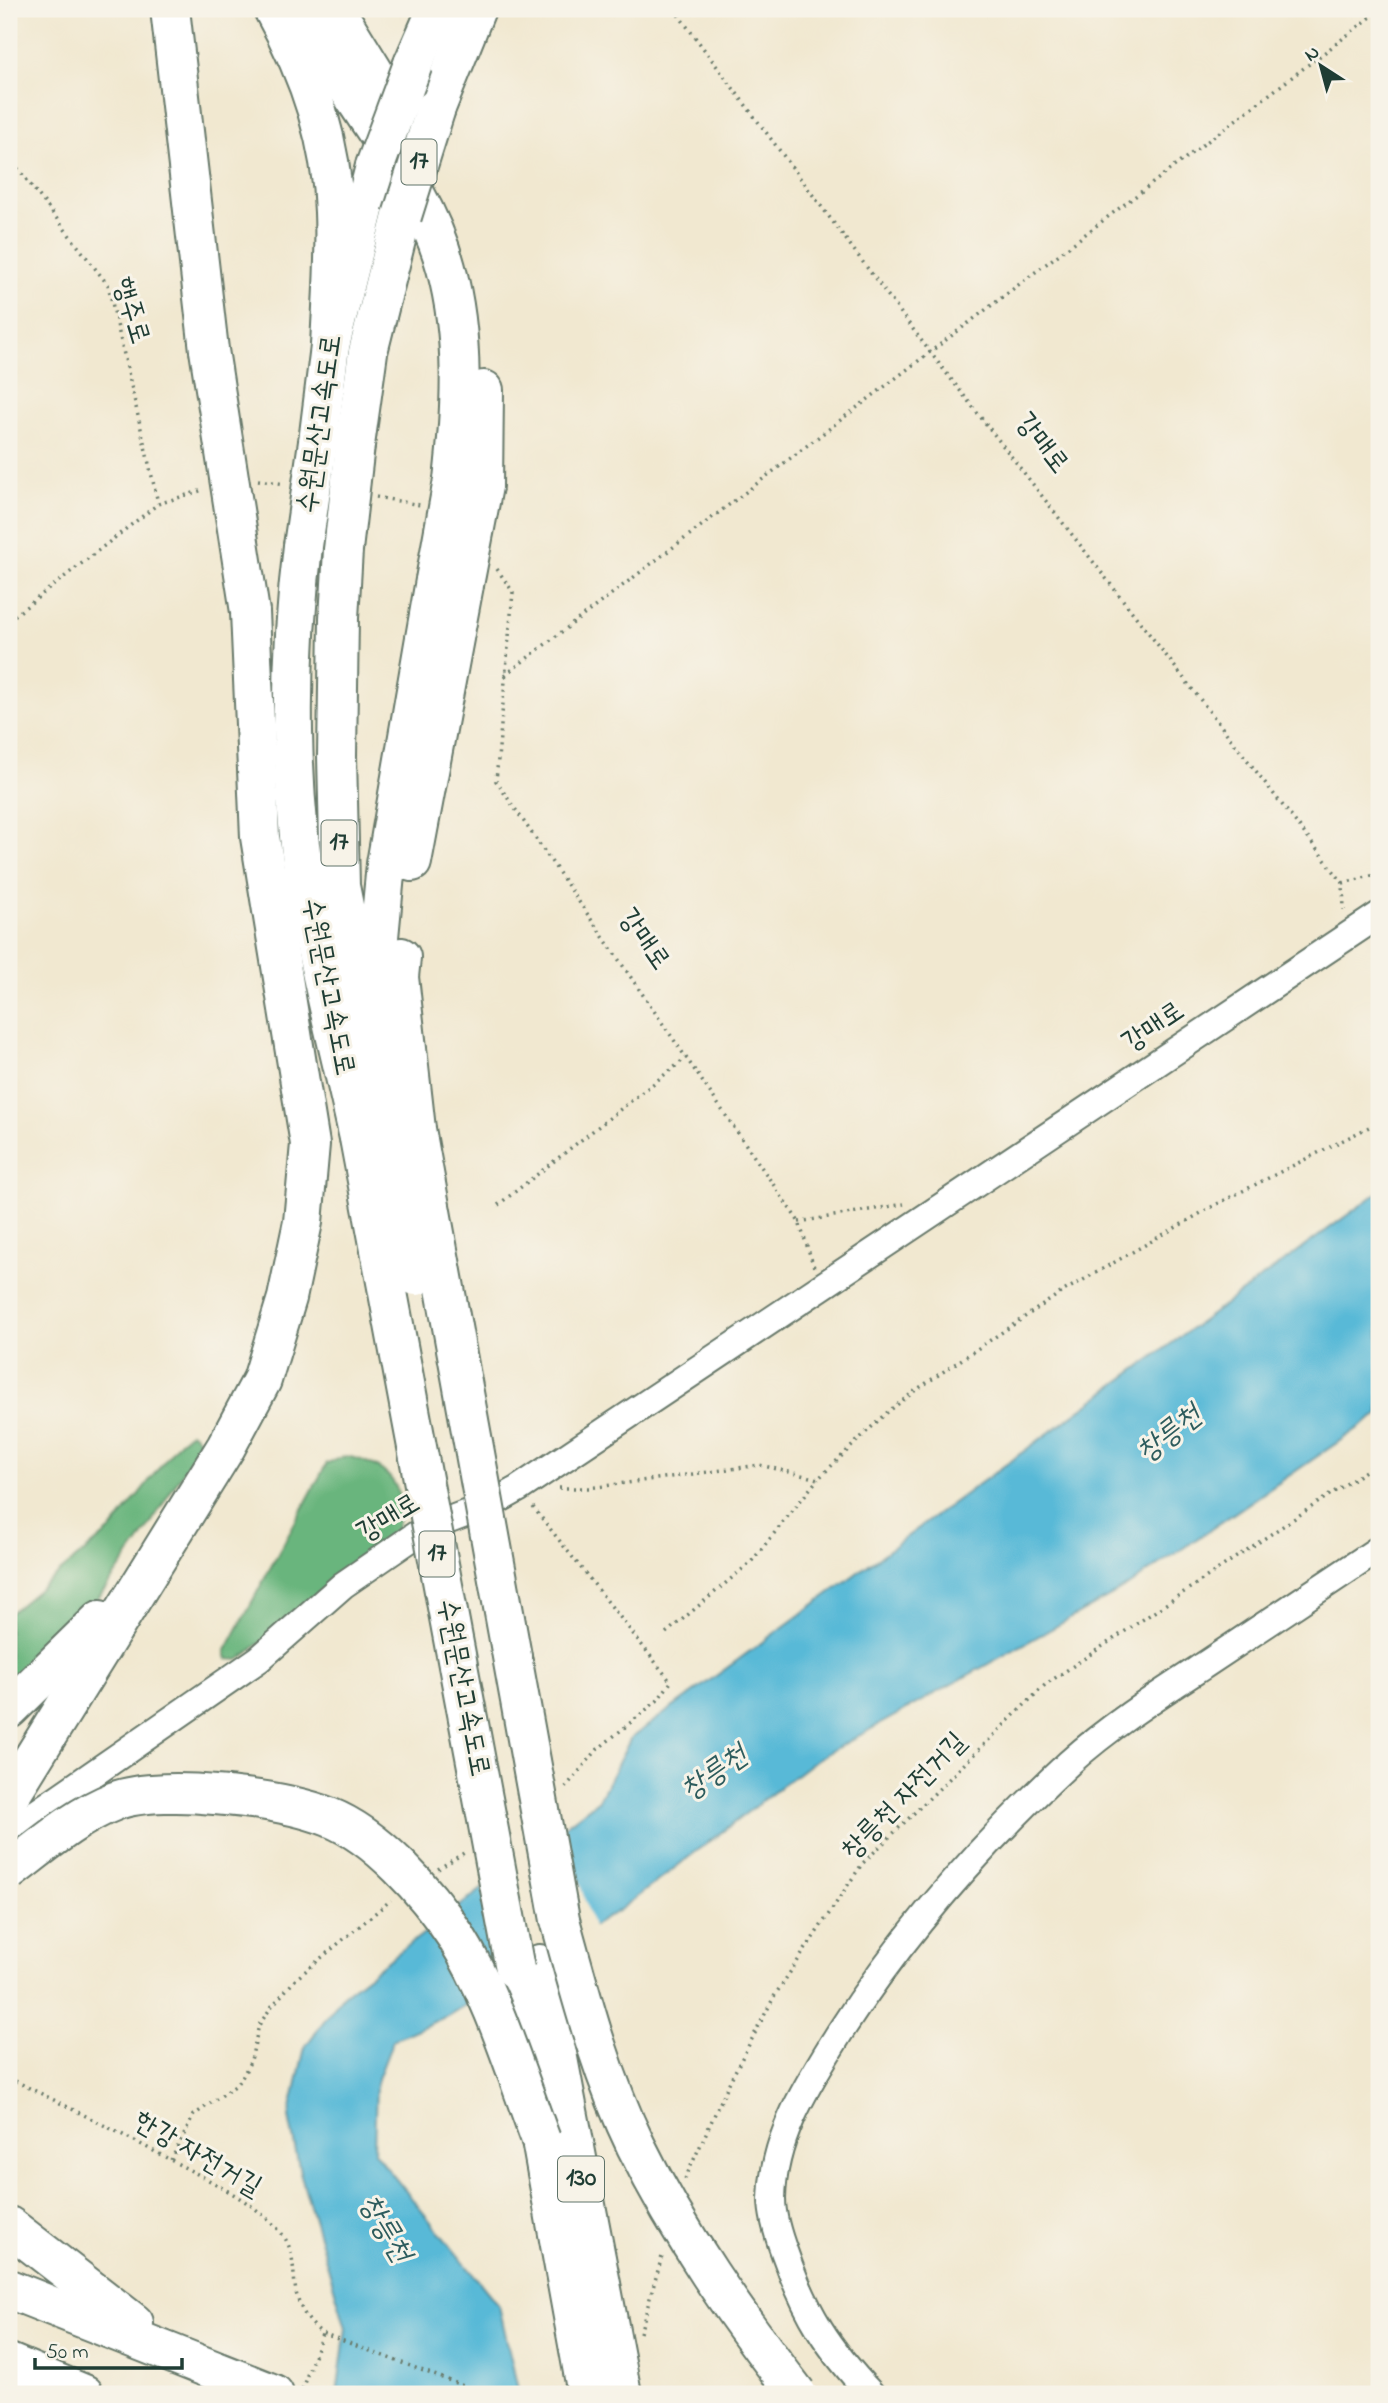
<svg xmlns="http://www.w3.org/2000/svg" width="1388" height="2403" font-family="'Indie Flower','Poor Story',sans-serif">
<style>
.forest{fill:#69b57d;stroke:#447958;stroke-width:2}
.water{fill:#58b9d7;stroke:#3c7b86;stroke-width:2}
.pier{fill:#f1e8d0}
.lines{fill:none;stroke-linecap:round;stroke-linejoin:round}
.minor-casing{stroke:#68796b;stroke-width:30}
.highway-casing{stroke:#68796b;stroke-width:42}
.path{stroke:#68796b;stroke-width:3.5;stroke-dasharray:2 5;stroke-linecap:butt}
.minor{stroke:#fff;stroke-width:26}
.highway{stroke:#fff;stroke-width:38}
.highway-bridge-casing{stroke:#68796b;stroke-width:42;stroke-linecap:butt}
.highway-bridge{stroke:#fff;stroke-width:38}
.labels{text-anchor:middle;dominant-baseline:central;stroke-width:6;stroke-linejoin:round;paint-order:stroke}
.shield{fill:#f7f3e8;stroke:#60746a;stroke-width:2}
.shield-label{font-size:26px;font-weight:bold;fill:#1f3d34}
.street-label{font-size:28px;fill:#1f3d34;stroke:#f7f3e8}
.water-label{font-size:30px;font-style:italic;fill:#2d5c5d;stroke:#f7f3e8}
</style>
<rect width="100%" height="100%" fill="#f7f3e8"/>
<filter id="ink" filterUnits="userSpaceOnUse"><feTurbulence type="fractalNoise" baseFrequency=".0143" numOctaves="2"/><feDisplacementMap in="SourceGraphic" scale="14" xChannelSelector="R" yChannelSelector="G"/><feConvolveMatrix kernelMatrix="1 2 1 2 8 2 1 2 1" color-interpolation-filters="sRGB"/></filter>
<filter id="wash" filterUnits="userSpaceOnUse"><feTurbulence type="fractalNoise" baseFrequency=".00686" numOctaves="4" result="noise"/><feDisplacementMap in="SourceGraphic" scale="28" xChannelSelector="R" yChannelSelector="G"/><feGaussianBlur stdDeviation="1.57" result="paint"/><feColorMatrix in="noise" values="0 0 0 0 0 0 0 0 0 0 0 0 0 0 0 0 0 1.4 0 .05"/><feComposite in="paint" operator="in"/></filter>
<g filter="url(#wash)">
<rect width="100%" height="100%" fill="#f1e8d0"/>
<g class="forest">
<path d="M191 1432 202 1442 139 1542 89 1611 9 1692V1614L112 1529 179 1442Z"/>
<path d="M346 1456C393 1466 410 1490 394 1536L239 1660 227 1659 225 1652 327 1463Z"/>
</g>
<path class="water" d="M1379 1192V1414L1125 1588 817 1759 621 1909 447 2016 393 2040 376 2084 374 2152 499 2306 519 2394H337L346 2328 300 2172 289 2117 305 2047 343 1995 599 1800 631 1738Z"/>
<path class="pier" d="M562 1824 594 1930 475 2003 499 1974 483 1886Z"/>
</g>
<g filter="url(#ink)">
<g class="lines">
<g class="minor-casing">
<g id="minor">
<path d="M9 1832 259 1659 343 1585 423 1530 491 1504 518 1489 1379 915"/>
<path d="M871 2394C828 2348 806 2314 785 2254 779 2238 772 2217 772 2199 773 2136 808 2084 840 2032 903 1934 984 1842 1069 1763 1110 1726 1157 1696 1203 1666 1262 1627 1321 1588 1379 1549"/>
</g>
</g>
<g class="highway-casing">
<g id="highway">
<path d="M170 9 209 350"/>
<path d="M273 9C308 72 332 139 334 212 336 256 332 301 330 346"/>
<path d="M300 9C314 33 329 58 344 82 382 142 427 198 446 268 465 338 461 409 453 480"/>
<path d="M335 9 410 131"/>
<path d="M413 64 437 9"/>
<path d="M436 108 476 9"/>
<path d="M318 442 330 346 375 166"/>
<path d="M355 445 368 352 402 216"/>
<path d="M483 486 484 390"/>
<path d="M303 546C288 665 289 797 310 916 323 990 343 1064 359 1138"/>
<path d="M343 550 339 618 337 756 340 886 389 1132"/>
<path d="M412 862 464 585"/>
<path d="M401 957 399 977 416 1129"/>
<path d="M380 994 377 958 386 864 435 580"/>
<path d="M9 1709 100 1620"/>
<path d="M9 1797 226 1447 262 1380 287 1298 303 1222 310 1144 260 837 250 612"/>
<path d="M540 1964 622 2394"/>
<path d="M515 1969 541 2140 587 2394"/>
<path d="M9 2226 134 2323"/>
<path d="M9 2289 274 2394"/>
<path d="M9 2363 84 2394"/>
</g>
</g>
<g class="path">
<path d="M674 9 930 352 1343 883 1344 910"/>
<path d="M9 157 108 285 158 503"/>
<path d="M258 480 285 484"/>
<path d="M376 497 420 505"/>
<path d="M497 569 513 592 496 781 799 1222 814 1267"/>
<path d="M9 620 158 504 203 490"/>
<path d="M505 675 1379 11"/>
<path d="M1343 883 1379 874"/>
<path d="M498 1205 686 1058"/>
<path d="M799 1222 904 1204"/>
<path d="M559 1488H589L760 1465 818 1479 884 1415 916 1390 1062 1292 1217 1204 1379 1122"/>
<path d="M533 1507 671 1682 657 1701 598 1749 565 1788"/>
<path d="M666 1633 751 1562 818 1479"/>
<path d="M438 1869 464 1853"/>
<path d="M9 2078C67 2106 124 2135 180 2165 214 2183 252 2201 278 2229 308 2261 277 2297 322 2333L485 2394"/>
<path d="M171 2160 194 2115 235 2086 243 2076 251 2060 259 2025 272 2006 297 1978 391 1900"/>
<path d="M685 2179 730 2081 775 1995 862 1864 1046 1684 1379 1462"/>
<path d="M640 2333 663 2253"/>
<path d="M302 2389 322 2334"/>
</g>
<use href="#minor" class="minor"/>
<use href="#highway" class="highway"/>
<g class="highway-bridge-casing">
<g id="highway-bridge">
<path d="M375 166 413 64"/>
<path d="M402 216 436 108"/>
<path d="M209 350 250 612"/>
<path d="M303 546 318 442"/>
<path d="M343 550 355 445"/>
<path d="M435 580 453 480"/>
<path d="M464 585 483 486"/>
<path d="M416 1129 560 1920C581 1996 601 2074 636 2146 680 2236 736 2315 797 2394"/>
<path d="M389 1132 416 1276"/>
<path d="M359 1138 515 1969"/>
<path d="M9 1871C41 1847 76 1816 115 1801 141 1791 187 1792 215 1795 252 1798 293 1803 329 1817 377 1836 427 1892 455 1935 494 1997 515 2071 541 2140"/>
</g>
</g>
<use href="#highway-bridge" class="highway-bridge"/>
</g>
</g>
<g class="labels">
<g class="shield">
<rect x="401.5" y="139.5" width="35" height="45" rx="5"/>
<rect x="321.5" y="820.5" width="35" height="45" rx="5"/>
<rect x="419.5" y="1531.5" width="35" height="45" rx="5"/>
<rect x="558" y="2156.5" width="46" height="45" rx="5"/>
</g>
<g class="shield-label">
<text x="419" y="162">17</text>
<text x="339" y="843">17</text>
<text x="437" y="1554">17</text>
<text x="581" y="2179">130</text>
</g>
<g class="street-label">
<text transform="translate(130 311) rotate(73)">행주로</text>
<text transform="translate(321 424) rotate(-82)">수원문산고속도로</text>
<text transform="translate(1041 444) rotate(52)">강매로</text>
<text transform="translate(643 940) rotate(55)">강매로</text>
<text transform="translate(327 987) rotate(79)">수원문산고속도로</text>
<text transform="translate(1154 1028) rotate(-34)">강매로</text>
<text transform="translate(389 1519) rotate(-31)">강매로</text>
<text transform="translate(462 1688) rotate(79)">수원문산고속도로</text>
<text transform="translate(905 1797) rotate(-46)">창릉천 자전거길</text>
<text transform="translate(197 2155) rotate(30)">한강 자전거길</text>
</g>
<g class="water-label">
<text transform="translate(1170 1435) rotate(-38)">창릉천</text>
<text transform="translate(715 1774) rotate(-35)">창릉천</text>
<text transform="translate(384 2229) rotate(59)">창릉천</text>
</g>
</g>
<rect width="1388" height="2403" fill="none" stroke="#f7f3e8" stroke-width="35"/>
<g transform="translate(1321 66) rotate(324)" stroke="#f7f3e8" stroke-width="5" paint-order="stroke">
<path d="M0-5L12 26L0 18L-12 26Z" fill="#1f3d34"/>
<text y="-10" font-size="19" font-weight="bold" text-anchor="middle" fill="#1f3d34">N</text>
</g>
<path d="M35 2358v10h147v-10" fill="none" stroke="#1f3d34" stroke-width="3.5"/>
<text x="46" y="2358" font-size="21" fill="#1f3d34" stroke="#f7f3e8" stroke-width="5" paint-order="stroke">50 m</text>
</svg>
